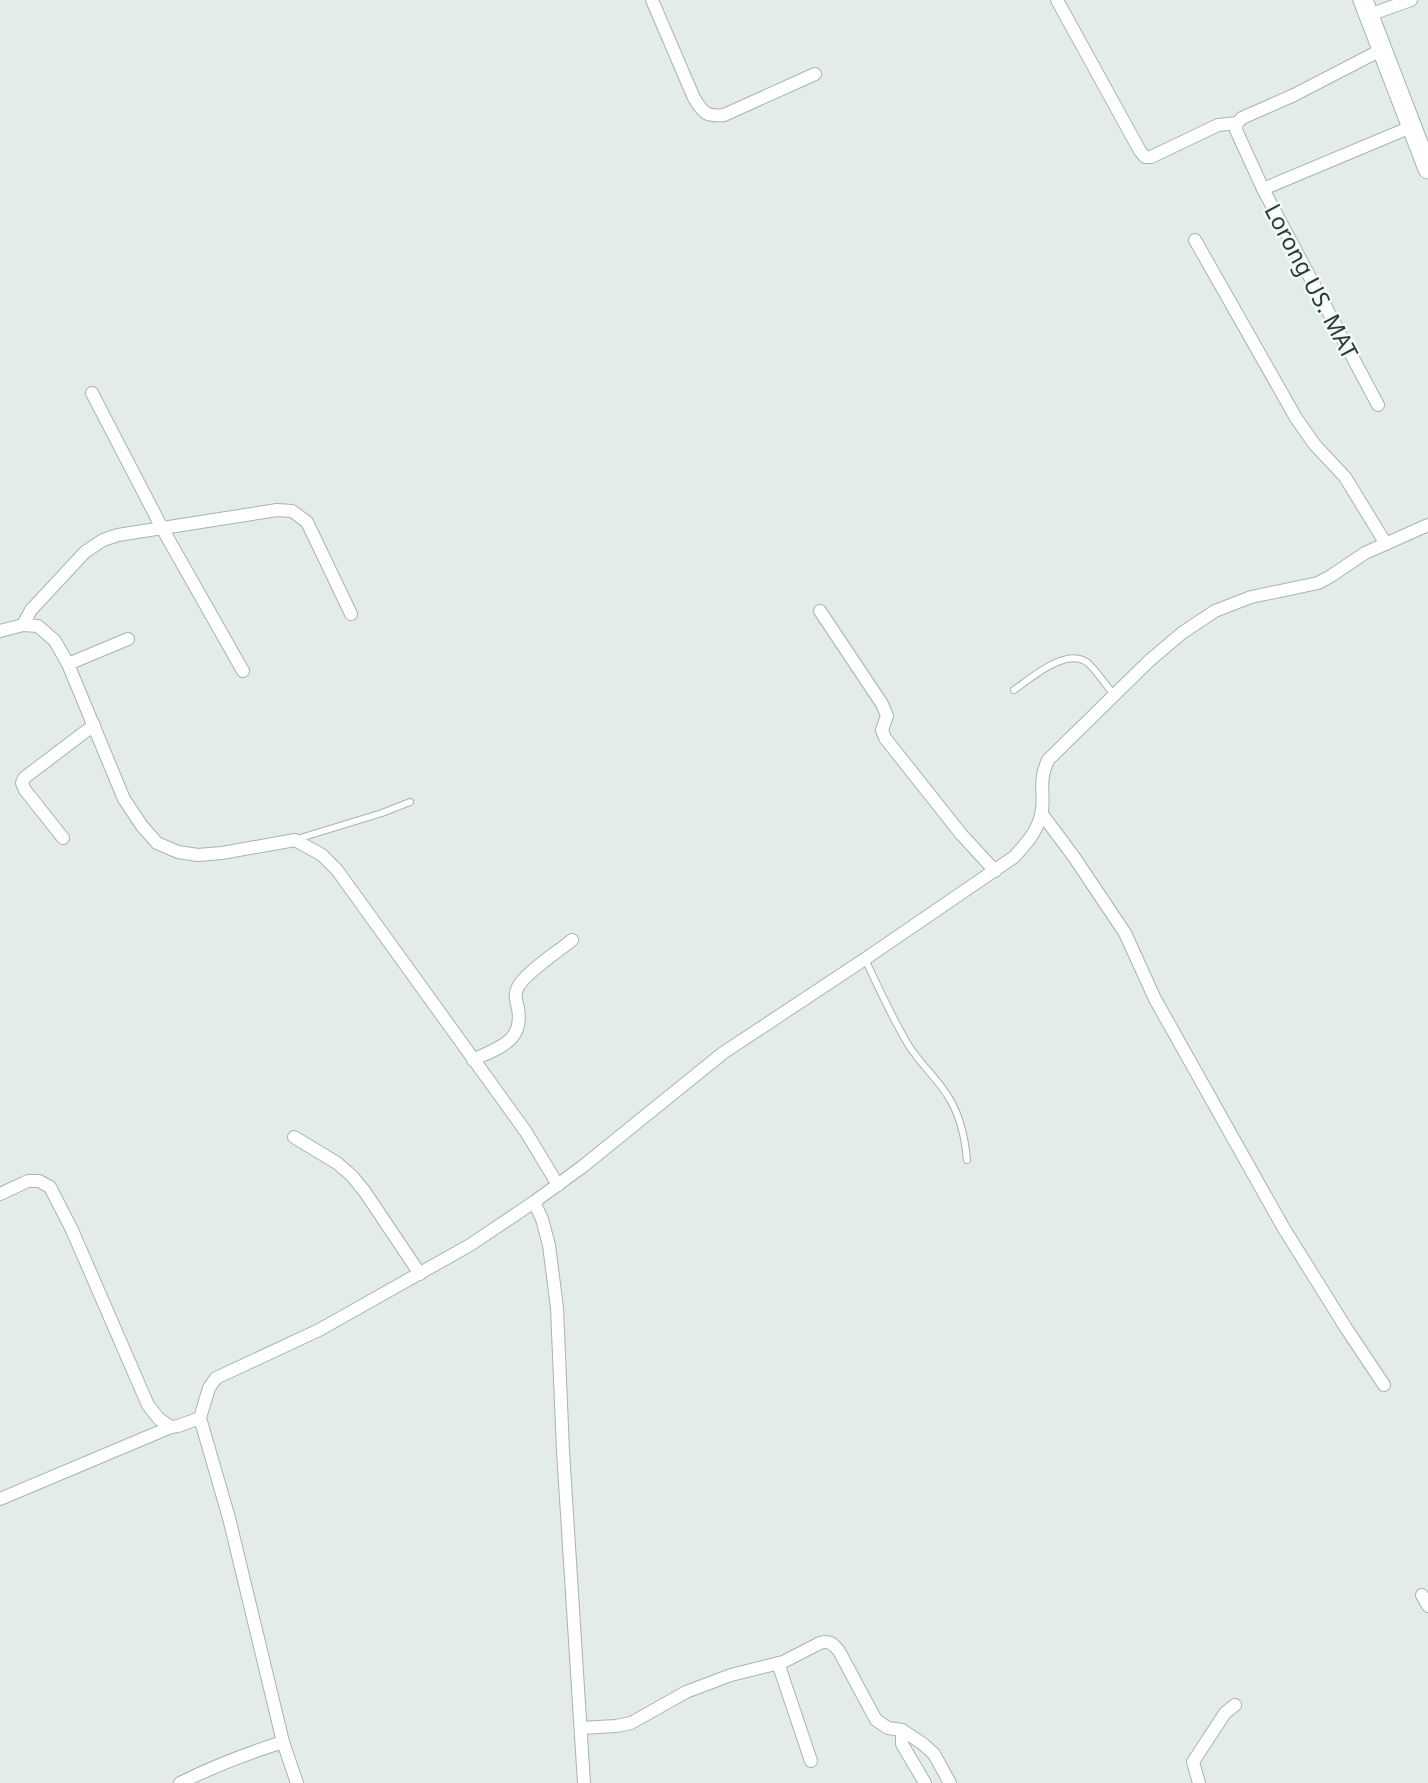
<svg xmlns="http://www.w3.org/2000/svg" width="1428" height="1783" font-family="'Noto Sans',sans-serif">
<style>
.lines{fill:none;stroke-linecap:round;stroke-linejoin:round}
.lane-casing{stroke:#a7b4b1;stroke-width:8}
.street-casing{stroke:#a7b4b1;stroke-width:14}
.secondary-casing{stroke:#a0b4af;stroke-width:21}
.lane{stroke:#fff;stroke-width:6}
.street{stroke:#fff;stroke-width:12}
.secondary{stroke:#fff;stroke-width:19}
.labels{text-anchor:middle;dominant-baseline:central;stroke-width:5;stroke-linejoin:round;paint-order:stroke}
.street-label{font-size:23px;fill:#253c39;stroke:#f4f9f7}
</style>
<rect width="100%" height="100%" fill="#e4ece9"/>
<g class="lines">
<g class="lane-casing">
<g id="lane">
<path d="M1014 690C1031 678 1069 645 1089 664 1098 673 1106 685 1114 695"/>
<path d="M297 839 382 813 410 802"/>
<path d="M865 959C879 989 892 1018 909 1046 921 1065 938 1079 949 1098 961 1117 965 1138 967 1160"/>
</g>
</g>
<g class="street-casing">
<g id="street">
<path d="M652 0 694 98C703 112 705 117 724 115L815 74"/>
<path d="M1057 0 1140 151 1145 157H1151L1218 125 1237 123"/>
<path d="M1369 15 1411 0"/>
<path d="M1263 189 1236 130 1237 123 1242 118 1294 95 1381 50"/>
<path d="M1195 240 1296 418 1315 445 1345 477 1386 544"/>
<path d="M92 393 162 528 243 671"/>
<path d="M1378 405 1263 189 1411 127"/>
<path d="M820 611 882 704 887 716 882 730 885 738 961 834 995 871"/>
<path d="M23 625 31 610 85 552 103 540 118 535 277 510 292 511 307 522 351 614"/>
<path d="M0 631 23 625 38 626 55 641 68 664 124 799 142 826 157 843 178 852 198 855 222 853 295 840 322 855 337 870 526 1132 558 1185"/>
<path d="M68 664 128 639"/>
<path d="M1042 814 1074 857 1125 933 1155 999 1283 1227 1346 1328 1384 1385"/>
<path d="M63 838 25 790 22 783 24 778 94 725"/>
<path d="M473 1060C499 1047 524 1042 518 1008 516 1000 514 994 518 987 526 972 559 951 572 940"/>
<path d="M294 1137 337 1163 352 1176 365 1192 420 1274"/>
<path d="M0 1194 28 1181H39L50 1187 72 1230 148 1405 159 1419 171 1427 178 1426 200 1418"/>
<path d="M534 1202 542 1219 549 1245 557 1308 563 1451 584 1783"/>
<path d="M0 1499 171 1427"/>
<path d="M1422 1595 1428 1606"/>
<path d="M778 1663 811 1761"/>
<path d="M581 1728 616 1726 631 1723 686 1692 731 1675 783 1662 820 1643C830 1640 833 1644 839 1651L876 1720 888 1728 902 1730 923 1744 934 1754 950 1783"/>
<path d="M902 1730V1744L925 1783"/>
<path d="M180 1783C216 1765 245 1754 283 1742"/>
<path d="M297 1783 283 1742 229 1518 200 1418 209 1388 216 1378 319 1330 470 1245 534 1202 582 1167 723 1053 865 959 1014 857C1025 845 1037 832 1041 815 1046 795 1037 784 1048 760L1149 661 1182 633 1215 611 1251 597 1318 583 1331 576 1365 553 1428 525"/>
<path d="M1199 1783 1193 1762 1225 1713 1235 1705"/>
</g>
</g>
<g class="secondary-casing">
<path id="secondary" d="M1363 0 1428 169"/>
</g>
<use href="#lane" class="lane"/>
<use href="#street" class="street"/>
<use href="#secondary" class="secondary"/>
</g>
<g class="labels">
<g class="street-label">
<text transform="translate(1312 281) rotate(62)">Lorong US. MAT</text>
</g>
</g>
</svg>
